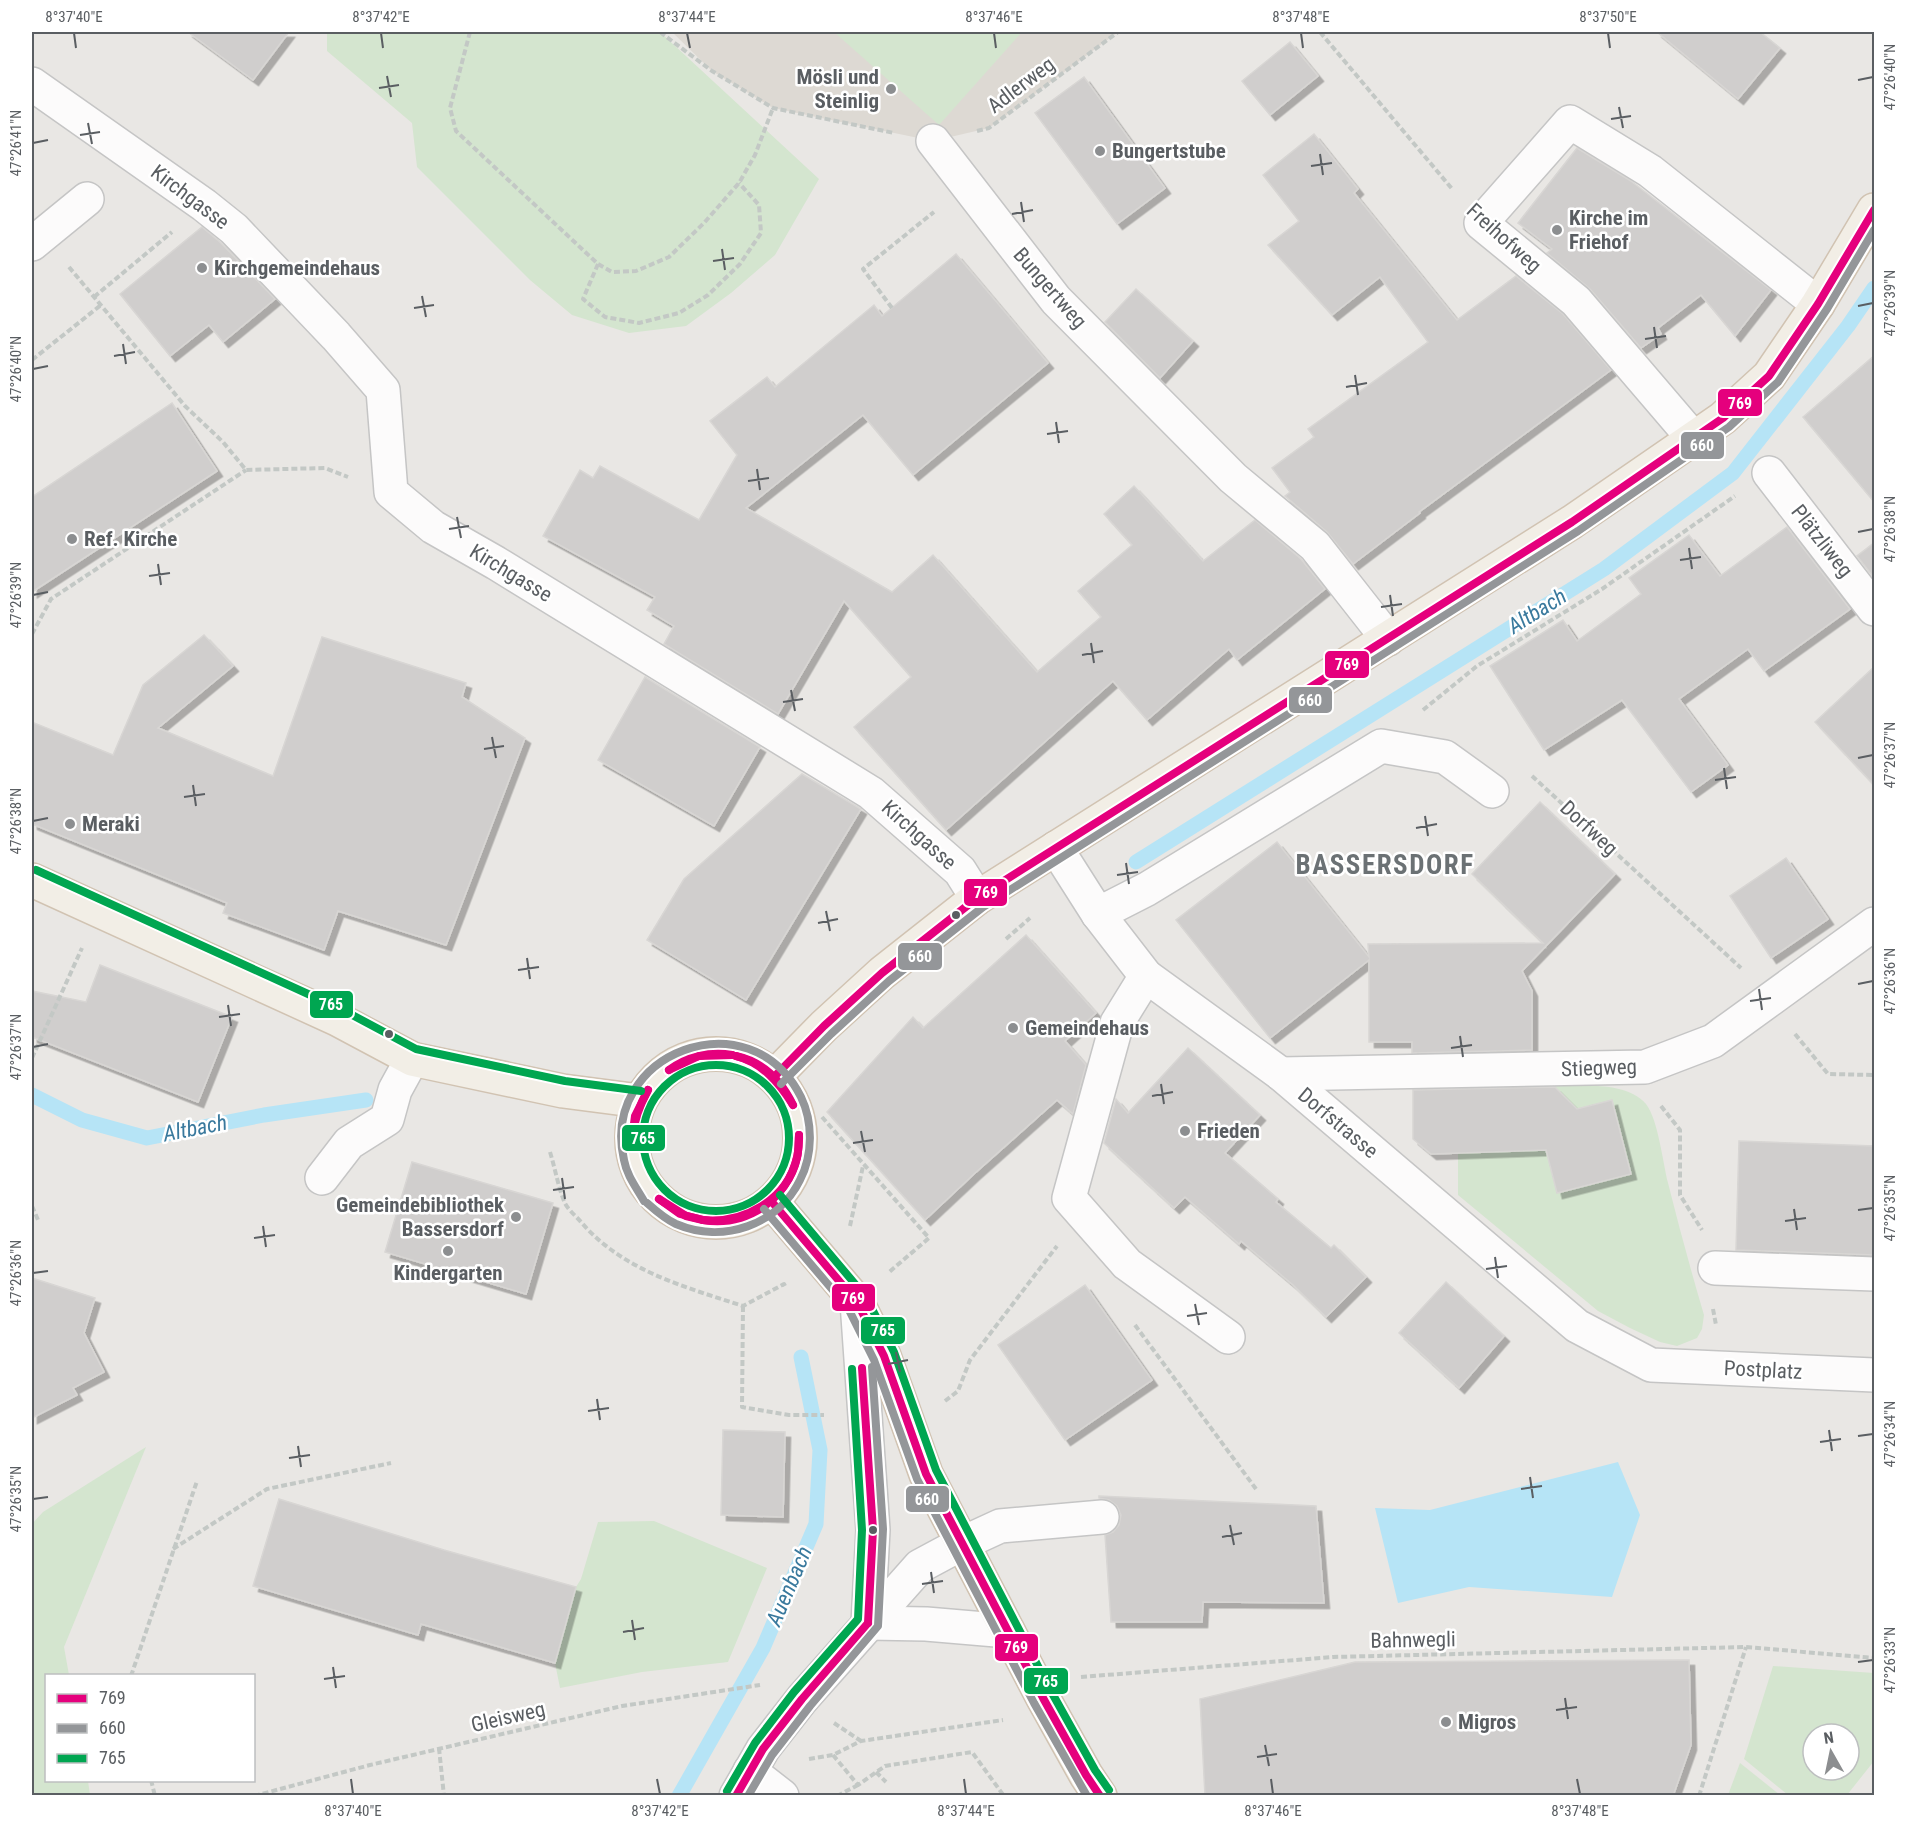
<svg xmlns="http://www.w3.org/2000/svg" width="1906" height="1827" font-family="'Roboto Condensed',sans-serif">
<style>
.education{fill:#ddd9d3}
.green{fill:#d4e5cf;fill-rule:evenodd}
.water{fill:#b6e4f6}
.lines{fill:none;stroke-linecap:round;stroke-linejoin:round}
.stream{stroke:#b6e4f6;stroke-width:15}
.building{fill:#d0cecd;stroke:#d8d6d4;stroke-width:1.5;filter:url(#shadow)}
.minor-casing{stroke:#c5c5c5;stroke-width:36}
.major-casing{stroke:#d1c3b2;stroke-width:36}
.path{stroke:#c3c8c5;stroke-width:4;stroke-dasharray:6 3;stroke-linecap:butt}
.minor{stroke:#fcfbfb;stroke-width:33}
.major{stroke:#f2eee6;stroke-width:33}
.bus-1-casing{stroke:#fff;stroke-width:12}
.bus-2-casing{stroke:#fff;stroke-width:12}
.bus-3-casing{stroke:#fff;stroke-width:12}
.bus-1{stroke:#e5007d;stroke-width:8}
.bus-2{stroke:#949699;stroke-width:8}
.bus-3{stroke:#00a651;stroke-width:8}
.ticks{fill:none;stroke:#5a5e62;stroke-width:2}
.poi-dot{fill:#8c8e90;stroke:#fff;stroke-width:2}
.bus-dot{fill:#5a5e62;stroke:#fff;stroke-width:2}
.labels{text-anchor:middle;dominant-baseline:central;stroke-width:5;stroke-linejoin:round;paint-order:stroke}
.poi-label{font-size:21px;font-weight:bold;fill:#5a5e62;stroke:#fff;text-anchor:start}
.street-label{font-size:21px;fill:#5a5e62;stroke:#fff}
.water-label{font-size:22px;font-style:italic;fill:#39799d;stroke:#fff}
.district-label{font-size:27px;font-weight:bold;letter-spacing:1.5px;fill:#6b7174;stroke:#fff}
.line-badge{stroke:#fff;stroke-width:2}
.badge-label{font-size:16px;text-anchor:middle;font-weight:bold;fill:#fff}
.neatline{fill:none;stroke:#5a5e62;stroke-width:2}
.ticks-label{font-size:15px;text-anchor:middle;fill:#5a5e62}
</style>
<defs>
<filter id="shadow"><feDropShadow dx="5.5" dy="5.5" stdDeviation="0" flood-color="#0004"/></filter>
</defs>
<rect width="100%" height="100%" fill="#e9e7e4"/>
<path class="education" d="M672 32H1118L989 128 933 141 773 108 712 71Z"/>
<g class="green">
<path d="M327 32H660L819 179 775 255 731 293 686 326 629 333 572 315 530 280 417 167 412 123 327 51Z"/>
<path d="M834 32H1022L939 125Z"/>
<path d="M1554 1086C1581 1086 1626 1081 1646 1104 1658 1119 1663 1163 1668 1183 1679 1227 1691 1271 1704 1315L1702 1329 1697 1338 1677 1346 1660 1342 1630 1328 1598 1311 1458 1195V1153L1570 1111 1568 1101Z"/>
<path d="M146 1447 64 1647 69 1675 46 1676V1780L88 1781 90 1795H32V1524L43 1512Z"/>
<path d="M654 1521 767 1568 728 1662 642 1672 560 1688 555 1663 576 1587 581 1579 598 1522Z"/>
<path d="M1773 1666 1874 1673V1761L1847 1795H1788L1744 1759ZM1813 1734H1849V1770H1813Z"/>
<path d="M1740 1763 1780 1795H1728Z"/>
</g>
<path class="water" d="M1618 1462 1640 1515 1612 1597 1469 1587 1398 1603 1375 1508 1430 1510Z"/>
<g class="lines">
<g class="stream">
<path d="M1136 862 1604 569 1733 473 1848 326 1874 288"/>
<path d="M32 1095 82 1120 147 1138 264 1115 366 1100"/>
<path d="M679 1796 763 1648 816 1524 820 1450 801 1357"/>
</g>
</g>
<g class="building">
<path d="M188 32H289L253 80Z"/>
<path d="M1657 32H1760L1780 48 1738 99Z"/>
<path d="M1290 42 1318 76 1270 115 1242 81Z"/>
<path d="M1084 77 1165 188 1117 224 1035 113Z"/>
<path d="M1314 134 1358 189 1354 193 1457 320 1516 276 1563 314 1611 370 1419 512 1420 513 1353 564 1327 532 1285 496 1290 492 1272 468 1314 437 1308 429 1428 342 1380 277 1332 315 1268 245 1299 221 1263 175Z"/>
<path d="M1577 148 1631 181 1771 290 1735 336 1701 295 1658 328 1661 334 1641 348 1590 289 1547 253 1552 249 1518 223Z"/>
<path d="M202 227 221 243 275 299 223 342 209 325 170 356 120 294Z"/>
<path d="M956 254 1048 363 913 475 863 415 746 508 892 592 933 555 1037 672 1101 617 1078 591 1132 545 1104 514 1134 486 1203 561 1255 520 1301 559 1325 589 1237 660 1229 649 1147 720 1113 681 946 830 854 727 911 677 844 601 778 714 664 644 674 626 647 610 655 597 543 536 580 470 593 478 600 466 699 520 737 455 710 421 767 377 775 387 874 305 882 316Z"/>
<path d="M1136 289 1193 341 1160 378 1105 322Z"/>
<path d="M1875 355V503L1803 417Z"/>
<path d="M172 403 217 471 32 592V497Z"/>
<path d="M1787 527 1850 609 1764 671 1748 649 1679 699 1728 765 1691 792 1622 700 1544 750 1490 666 1563 620 1577 641 1641 594 1629 578 1689 535 1720 576Z"/>
<path d="M1875 542V579L1857 556Z"/>
<path d="M204 635 233 666 158 728 273 776 322 637 466 683 462 697 525 738 446 945 338 911 324 950 223 913 227 903 32 824V722L113 755 143 685Z"/>
<path d="M1875 666V786L1815 722Z"/>
<path d="M645 677 760 747 714 826 598 760Z"/>
<path d="M802 774 861 809 746 1000 647 940 684 879Z"/>
<path d="M1540 802 1615 874 1522 971 1532 991V1050L1412 1053V1042H1369V960L1270 1038 1176 920 1277 842 1369 957 1368 944 1543 943 1472 874Z"/>
<path d="M1786 858 1828 919 1771 958 1730 896Z"/>
<path d="M1026 935 1096 1013 1065 1041 1086 1065 1073 1114 1057 1100 974 1174 925 1220 827 1112 913 1017 923 1028Z"/>
<path d="M100 965 232 1017 198 1102 32 1037V991L86 1002Z"/>
<path d="M1188 1048 1260 1115 1225 1153 1278 1199 1276 1202 1331 1248 1334 1245 1366 1277 1326 1317 1293 1285 1241 1241 1239 1244 1185 1197 1174 1208 1104 1143 1116 1099 1128 1113Z"/>
<path d="M1555 1087 1577 1109 1612 1100 1631 1174 1557 1193 1546 1150 1431 1154 1413 1139V1090Z"/>
<path d="M1739 1141 1875 1146V1255L1736 1250Z"/>
<path d="M412 1162 553 1203 526 1294 385 1252Z"/>
<path d="M32 1278 95 1298 84 1333 104 1372 73 1388 77 1395 32 1418Z"/>
<path d="M1446 1282 1504 1336 1459 1388 1399 1333Z"/>
<path d="M1085 1285 1152 1380 1065 1440 998 1345Z"/>
<path d="M723 1430 785 1432 783 1517 721 1515Z"/>
<path d="M1099 1496 1316 1506 1324 1603 1203 1602 1202 1622H1111L1105 1535 1113 1532 1119 1525 1121 1515 1117 1506 1109 1500 1099 1498Z"/>
<path d="M279 1499 444 1550 576 1587 555 1663 421 1624 418 1635 253 1586Z"/>
<path d="M1689 1660 1691 1745 1673 1796H1205L1200 1699 1355 1662Z"/>
</g>
<g class="lines">
<g class="minor-casing">
<g id="minor">
<path d="M32 84 204 205 234 229 336 336 383 390 391 492 433 527 496 563 871 793 960 871 977 898"/>
<path d="M933 141 1056 300 1233 478 1315 546 1388 639"/>
<path d="M32 244 87 199"/>
<path d="M1694 439 1576 301 1481 223 1570 122 1650 171 1818 304"/>
<path d="M1769 473 1874 609"/>
<path d="M1056 848 1098 914 1146 976 1281 1074 1577 1326 1651 1365 1874 1375"/>
<path d="M1098 914 1147 889 1381 746 1445 757 1492 791"/>
<path d="M1146 976 1117 1023 1069 1198 1127 1264 1228 1337"/>
<path d="M1281 1074 1645 1067 1713 1041 1874 924"/>
<path d="M322 1178 349 1143 387 1119 395 1090 412 1059"/>
<path d="M1715 1268 1874 1274"/>
<path d="M857 1302 873 1530 868 1623"/>
<path d="M868 1623 926 1624 1008 1631"/>
<path d="M750 1771 782 1796"/>
<path d="M736 1796 763 1749 802 1699 920 1566 961 1544 1000 1526 1102 1517"/>
</g>
</g>
<g class="major-casing">
<g id="major">
<path d="M32 880 337 1019 412 1059 563 1091 640 1101"/>
<circle cx="716" cy="1138" r="84"/>
<path d="M774 1077 824 1026 882 973 977 898 1572 522 1723 418 1769 376 1818 304 1874 210"/>
<path d="M772 1202 857 1302 884 1356 926 1474 1043 1698 1086 1775 1100 1796"/>
</g>
</g>
<g class="path">
<path d="M470 32 450 108 456 131 598 264 612 272 636 271 669 257 704 223 739 183 755 155 773 108"/>
<path d="M660 32 712 71 773 108 894 133"/>
<path d="M1320 32 1453 190"/>
<path d="M977 131 989 128 1118 32"/>
<path d="M598 264 583 299 605 317 639 323 679 313 708 295 740 264 761 233 759 205 739 183"/>
<path d="M69 267 185 406 223 442 246 470 325 468 348 477"/>
<path d="M94 297 172 232"/>
<path d="M892 308 863 269 934 212"/>
<path d="M32 360 101 305"/>
<path d="M32 634 51 599 246 470"/>
<path d="M1423 710 1477 666 1602 589 1735 496"/>
<path d="M1532 776 1741 968"/>
<path d="M1006 939 1030 918"/>
<path d="M1795 1034 1828 1074 1874 1075"/>
<path d="M32 1058 82 948"/>
<path d="M1661 1106 1680 1130V1195L1702 1230"/>
<path d="M822 1117 929 1238 888 1273"/>
<path d="M550 1152C555 1168 558 1186 564 1201 567 1209 576 1216 581 1222 623 1271 685 1287 743 1306L784 1284 785 1286"/>
<path d="M32 1206 38 1220"/>
<path d="M850 1226 863 1166"/>
<path d="M743 1306 742 1407 789 1415H824"/>
<path d="M1713 1309 1716 1325"/>
<path d="M1135 1325 1256 1489"/>
<path d="M945 1401 958 1391 970 1360 1057 1246"/>
<path d="M173 1549 267 1489 391 1463"/>
<path d="M131 1676 197 1481"/>
<path d="M1081 1677 1333 1657 1746 1647 1874 1658"/>
<path d="M834 1723 861 1741"/>
<path d="M439 1748 444 1796"/>
<path d="M833 1755 858 1785 885 1766 972 1752 1004 1796"/>
<path d="M809 1759 833 1755 861 1741 1003 1720"/>
<path d="M876 1772 886 1782"/>
<path d="M151 1780 155 1796"/>
<path d="M254 1796 370 1765 622 1706 760 1685"/>
<path d="M837 1796 858 1785"/>
<path d="M1699 1796 1746 1647"/>
</g>
<use href="#minor" class="minor"/>
<use href="#major" class="major"/>
<g class="bus-1-casing">
<g id="bus-1">
<path d="M736 1056C763 1062 781 1080 793 1105"/>
<path d="M736 1056C762 1063 779 1082 793 1105"/>
<path d="M669 1070C686 1057 710 1051 732 1055"/>
<path d="M669 1070 699 1056 732 1055"/>
<path d="M774 1077 824 1026 882 973 977 898 1572 522 1723 418 1769 376 1818 304 1874 210"/>
<path d="M632 1139 635 1116 648 1090"/>
<path d="M632 1139C634 1120 639 1106 648 1090"/>
<path d="M659 1199 686 1216 703 1220"/>
<path d="M659 1199 680 1214 703 1220"/>
<path d="M772 1202 857 1302 884 1356 926 1474 1043 1698 1086 1775 1100 1796"/>
<path d="M703 1220C744 1224 787 1200 797 1158 799 1151 798 1142 799 1135"/>
<path d="M703 1220C756 1229 801 1187 799 1135"/>
<path d="M862 1368 873 1530 868 1623"/>
<path d="M736 1796 763 1749 802 1699 868 1623"/>
</g>
</g>
<g class="bus-2-casing">
<g id="bus-2">
<path d="M781 1084 831 1034 889 981 983 907 1578 531 1729 427 1778 382 1827 309 1874 230"/>
<path d="M644 1201C636 1187 627 1176 624 1160 599 1053 750 995 801 1097 813 1122 813 1155 800 1180 778 1225 723 1244 676 1224 665 1219 656 1211 647 1203"/>
<path d="M764 1209 848 1308 874 1360 917 1479 1034 1703 1087 1796"/>
<path d="M748 1796 772 1755 810 1706 878 1626 883 1529 872 1367"/>
</g>
</g>
<g class="bus-3-casing">
<g id="bus-3">
<path d="M36 870 341 1009 416 1049 565 1081 641 1091"/>
<circle cx="716" cy="1138" r="73"/>
<path d="M780 1195 866 1297 894 1352 936 1470 1052 1693 1095 1770 1109 1790"/>
<path d="M727 1791 755 1743 794 1692 858 1619 862 1530 852 1369"/>
</g>
</g>
<use href="#bus-1" class="bus-1"/>
<use href="#bus-2" class="bus-2"/>
<use href="#bus-3" class="bus-3"/>
</g>
<path class="ticks" d="M74 33 76 48M381 33 383 48M687 33 690 48M994 33 996 48M1301 33 1303 48M1608 33 1610 48M387 76 391 97M1858 80 1873 77M379 88 399 85M1619 107 1623 128M1611 119 1631 116M88 123 92 144M80 135 100 132M33 143 48 140M1320 154 1323 175M1311 166 1332 163M1021 202 1024 222M1012 214 1033 210M722 249 725 270M713 261 734 258M422 296 426 317M1858 306 1873 303M414 308 434 305M1654 327 1657 348M1645 339 1666 336M123 344 126 364M114 356 135 352M33 369 48 366M1355 375 1358 395M1346 387 1367 383M1056 422 1059 443M1047 434 1068 431M757 469 760 490M748 481 769 478M457 517 461 538M449 529 469 526M1858 532 1873 529M1689 548 1692 569M1680 560 1701 557M158 564 161 585M149 576 170 573M33 595 48 592M1390 595 1393 616M1381 607 1402 604M1091 643 1094 663M1082 655 1103 651M791 690 795 711M783 702 803 699M492 737 496 758M484 749 504 746M1858 758 1873 755M1724 768 1727 789M1715 780 1736 777M193 785 196 806M184 797 205 794M1425 816 1428 836M33 821 48 818M1416 828 1437 824M1126 863 1129 884M1117 875 1138 872M826 911 830 931M818 923 838 919M527 958 530 979M518 970 539 967M1858 984 1873 981M1759 989 1762 1010M1750 1001 1771 998M228 1005 231 1026M219 1017 240 1014M1460 1036 1463 1057M33 1047 48 1044M1451 1048 1472 1045M1161 1084 1164 1104M1152 1096 1173 1092M861 1131 865 1152M853 1143 873 1140M562 1178 565 1199M553 1190 574 1187M1794 1209 1797 1230M1858 1210 1873 1208M1785 1221 1806 1218M263 1226 266 1247M254 1238 275 1235M1495 1257 1498 1278M1486 1269 1507 1266M33 1273 48 1271M1195 1304 1199 1325M1187 1316 1207 1313M896 1352 900 1372M888 1364 908 1360M597 1399 600 1420M588 1411 609 1408M1829 1430 1832 1451M1858 1436 1873 1434M1820 1442 1841 1439M298 1446 301 1467M289 1458 310 1455M1530 1477 1533 1498M1521 1489 1542 1486M33 1499 48 1497M1230 1525 1234 1545M1222 1537 1242 1533M931 1572 934 1593M922 1584 943 1581M632 1620 635 1640M623 1632 644 1628M1858 1662 1873 1660M333 1667 336 1688M324 1679 345 1676M1565 1698 1568 1719M1556 1710 1577 1707M1265 1745 1269 1766M1257 1757 1277 1754M351 1779 353 1794M657 1779 660 1794M964 1779 966 1794M1271 1779 1273 1794M1577 1779 1580 1794"/>
<g class="poi-dot">
<circle cx="891" cy="89" r="6"/>
<circle cx="1100" cy="151" r="6"/>
<circle cx="1557" cy="230" r="6"/>
<circle cx="202" cy="268" r="6"/>
<circle cx="72" cy="539" r="6"/>
<circle cx="70" cy="824" r="6"/>
<circle cx="1013" cy="1028" r="6"/>
<circle cx="1185" cy="1131" r="6"/>
<circle cx="516" cy="1217" r="6"/>
<circle cx="448" cy="1251" r="6"/>
<circle cx="1446" cy="1722" r="6"/>
</g>
<g class="bus-dot">
<circle cx="956" cy="915" r="5"/>
<circle cx="389" cy="1034" r="5"/>
<circle cx="873" cy="1530" r="5"/>
</g>
<g class="labels">
<g class="poi-label">
<text x="879" y="77" text-anchor="end">Mösli und<tspan x="879" dy="24">Steinlig</tspan></text>
<text x="1112" y="151">Bungertstube</text>
<text x="1569" y="218">Kirche im<tspan x="1569" dy="24">Friehof</tspan></text>
<text x="214" y="268">Kirchgemeindehaus</text>
<text x="84" y="539">Ref. Kirche</text>
<text x="82" y="824">Meraki</text>
<text x="1025" y="1028">Gemeindehaus</text>
<text x="1197" y="1131">Frieden</text>
<text x="504" y="1205" text-anchor="end">Gemeindebibliothek<tspan x="504" dy="24">Bassersdorf</tspan></text>
<text x="448" y="1273" text-anchor="middle">Kindergarten</text>
<text x="1458" y="1722">Migros</text>
</g>
<g class="street-label">
<text transform="translate(1021 85) rotate(-37)">Adlerweg</text>
<text transform="translate(190 197) rotate(37)">Kirchgasse</text>
<text transform="translate(1504 238) rotate(42)">Freihofweg</text>
<text transform="translate(1050 288) rotate(49)">Bungertweg</text>
<text transform="translate(1822 541) rotate(52)">Plätzliweg</text>
<text transform="translate(511 573) rotate(31)">Kirchgasse</text>
<text transform="translate(1589 828) rotate(43)">Dorfweg</text>
<text transform="translate(919 835) rotate(42)">Kirchgasse</text>
<text transform="translate(1599 1068) rotate(-2)">Stiegweg</text>
<text transform="translate(1338 1123) rotate(40)">Dorfstrasse</text>
<text transform="translate(1763 1370) rotate(3)">Postplatz</text>
<text transform="translate(1413 1640) rotate(-1)">Bahnwegli</text>
<text transform="translate(508 1717) rotate(-13)">Gleisweg</text>
</g>
<g class="water-label">
<text transform="translate(1537 611) rotate(-32)">Altbach</text>
<text transform="translate(195 1128) rotate(-11)">Altbach</text>
<text transform="translate(789 1586) rotate(-67)">Auenbach</text>
</g>
<g class="district-label">
<text x="1385" y="865">BASSERSDORF</text>
</g>
</g>
<g class="line-badge">
<rect x="1717" y="388" width="46" height="29" rx="6" fill="#e5007d"/>
<rect x="1680" y="431" width="45" height="29" rx="6" fill="#949699"/>
<rect x="1324" y="650" width="46" height="29" rx="6" fill="#e5007d"/>
<rect x="1288" y="686" width="45" height="28" rx="6" fill="#949699"/>
<rect x="963" y="878" width="45" height="29" rx="6" fill="#e5007d"/>
<rect x="897" y="942" width="46" height="29" rx="6" fill="#949699"/>
<rect x="309" y="990" width="45" height="29" rx="6" fill="#00a651"/>
<rect x="621" y="1124" width="45" height="28" rx="6" fill="#00a651"/>
<rect x="831" y="1283" width="45" height="29" rx="6" fill="#e5007d"/>
<rect x="860" y="1316" width="46" height="29" rx="6" fill="#00a651"/>
<rect x="905" y="1485" width="45" height="28" rx="6" fill="#949699"/>
<rect x="994" y="1633" width="45" height="29" rx="6" fill="#e5007d"/>
<rect x="1023" y="1667" width="46" height="28" rx="6" fill="#00a651"/>
</g>
<g class="badge-label">
<text x="1740" y="409">769</text>
<text x="1702" y="451">660</text>
<text x="1347" y="670">769</text>
<text x="1310" y="706">660</text>
<text x="986" y="898">769</text>
<text x="920" y="962">660</text>
<text x="331" y="1010">765</text>
<text x="643" y="1144">765</text>
<text x="853" y="1304">769</text>
<text x="883" y="1336">765</text>
<text x="927" y="1505">660</text>
<text x="1016" y="1653">769</text>
<text x="1046" y="1687">765</text>
</g>
<rect width="1906" height="1827" fill="none" stroke="#ffffff" stroke-width="66"/>
<rect x="45" y="1674" width="210" height="108" fill="#ffffff" stroke="#bdbfc0" stroke-width="1.5"/>
<rect x="57" y="1694" width="30" height="9" fill="#e5007d" stroke="#bdbfc0" stroke-width="1.5"/>
<text x="99" y="1704" font-size="18" fill="#5a5e62">769</text>
<rect x="57" y="1724" width="30" height="9" fill="#949699" stroke="#bdbfc0" stroke-width="1.5"/>
<text x="99" y="1734" font-size="18" fill="#5a5e62">660</text>
<rect x="57" y="1754" width="30" height="9" fill="#00a651" stroke="#bdbfc0" stroke-width="1.5"/>
<text x="99" y="1764" font-size="18" fill="#5a5e62">765</text>
<g transform="translate(1831 1752) rotate(351)"><circle r="28" fill="#ffffff" stroke="#bdbfc0" stroke-width="1.5"/>
<path d="M0-4.5L10 22L0 15L-10 22Z" fill="#8c8e90"/>
<text y="-9" font-size="16" font-weight="bold" text-anchor="middle" fill="#5a5e62">N</text>
</g>
<rect x="33" y="33" width="1840" height="1761" class="neatline"/>
<g class="ticks-label">
<text x="74" y="22">8°37'40"E</text>
<text x="381" y="22">8°37'42"E</text>
<text x="687" y="22">8°37'44"E</text>
<text x="994" y="22">8°37'46"E</text>
<text x="1301" y="22">8°37'48"E</text>
<text x="1608" y="22">8°37'50"E</text>
<text transform="translate(1890 77) rotate(-90)" y="5">47°26'40"N</text>
<text transform="translate(16 143) rotate(-90)" y="5">47°26'41"N</text>
<text transform="translate(1890 303) rotate(-90)" y="5">47°26'39"N</text>
<text transform="translate(16 369) rotate(-90)" y="5">47°26'40"N</text>
<text transform="translate(1890 529) rotate(-90)" y="5">47°26'38"N</text>
<text transform="translate(16 595) rotate(-90)" y="5">47°26'39"N</text>
<text transform="translate(1890 755) rotate(-90)" y="5">47°26'37"N</text>
<text transform="translate(16 821) rotate(-90)" y="5">47°26'38"N</text>
<text transform="translate(1890 981) rotate(-90)" y="5">47°26'36"N</text>
<text transform="translate(16 1047) rotate(-90)" y="5">47°26'37"N</text>
<text transform="translate(1890 1208) rotate(-90)" y="5">47°26'35"N</text>
<text transform="translate(16 1273) rotate(-90)" y="5">47°26'36"N</text>
<text transform="translate(1890 1434) rotate(-90)" y="5">47°26'34"N</text>
<text transform="translate(16 1499) rotate(-90)" y="5">47°26'35"N</text>
<text transform="translate(1890 1660) rotate(-90)" y="5">47°26'33"N</text>
<text x="353" y="1816">8°37'40"E</text>
<text x="660" y="1816">8°37'42"E</text>
<text x="966" y="1816">8°37'44"E</text>
<text x="1273" y="1816">8°37'46"E</text>
<text x="1580" y="1816">8°37'48"E</text>
</g>
</svg>
